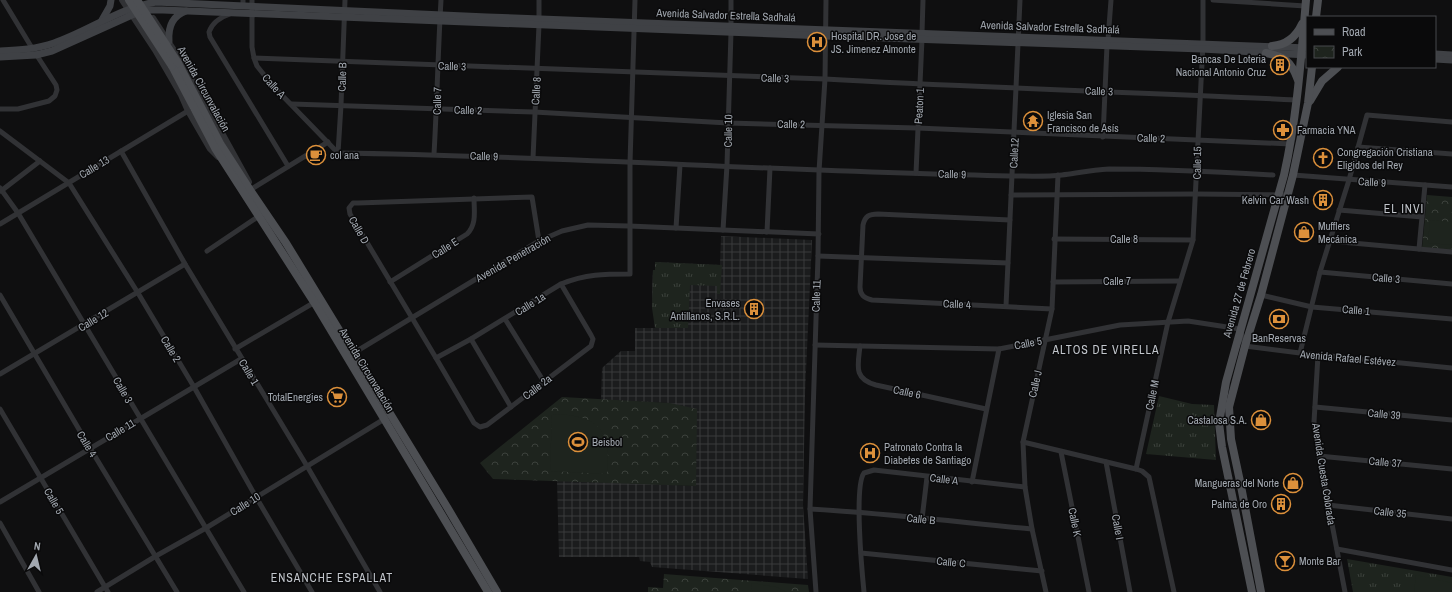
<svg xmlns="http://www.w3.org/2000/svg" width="1452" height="592" font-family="'Archivo Narrow',sans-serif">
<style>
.industrial{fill:url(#industrial-grid)}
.grass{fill:url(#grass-tufts)}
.park{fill:url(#park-crowns)}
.pitch{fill:#1e241e}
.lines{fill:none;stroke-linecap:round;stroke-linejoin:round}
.minor{stroke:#313235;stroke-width:5}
.tertiary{stroke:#313235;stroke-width:6}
.secondary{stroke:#3f4145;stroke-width:7}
.primary{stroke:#4d4f53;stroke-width:8}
.primary-bridge{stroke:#4d4f53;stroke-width:8}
.labels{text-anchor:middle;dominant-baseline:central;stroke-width:3;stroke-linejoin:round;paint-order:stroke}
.street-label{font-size:11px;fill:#a2a8b0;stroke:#0a0a0b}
.poi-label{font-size:11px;fill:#a2a8b0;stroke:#0a0a0b;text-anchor:start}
.neighbourhood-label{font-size:12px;letter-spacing:1px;fill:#c2c6cc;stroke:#0a0a0b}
</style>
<defs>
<pattern id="industrial-grid" width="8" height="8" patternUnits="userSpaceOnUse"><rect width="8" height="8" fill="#1b1c1d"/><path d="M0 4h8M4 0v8" fill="none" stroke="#393a3b"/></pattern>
<pattern id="grass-tufts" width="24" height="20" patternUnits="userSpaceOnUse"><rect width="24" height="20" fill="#1e241e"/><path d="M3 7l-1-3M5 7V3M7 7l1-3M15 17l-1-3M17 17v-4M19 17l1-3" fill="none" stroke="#3c413c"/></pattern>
<pattern id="park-crowns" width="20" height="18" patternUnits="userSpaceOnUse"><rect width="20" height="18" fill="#1e241e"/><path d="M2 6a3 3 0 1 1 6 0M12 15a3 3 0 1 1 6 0" fill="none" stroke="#3c413c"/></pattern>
</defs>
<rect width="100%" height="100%" fill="#0f0f10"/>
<path class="industrial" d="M721 236 812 240 805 394 803 505 808 579 652 567 650 562 640 561 639 557H559L557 480 696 486 670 403 601 400 602 368 621 351H635V328H655L652 293 653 270H655V262L720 265Z"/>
<g class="grass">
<path d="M655 262 722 265 720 294H717V286L690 285 688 328H655L652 308 653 270H655Z"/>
<path d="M1159 396 1192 404 1214 405 1216 460 1146 454Z"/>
<path d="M1347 559 1452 577V592H1353Z"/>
</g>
<g class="park">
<path d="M1427 195 1452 197V251L1422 249Z"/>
<path d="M562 397 670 403 697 409 696 486 493 479 480 463Z"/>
<path d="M664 574 808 585 809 592H648V587L663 588Z"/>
</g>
<g class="pitch">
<path d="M1430 220 1452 222V245L1428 243Z"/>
<path d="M552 414C576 415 603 417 607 447 609 455 607 465 607 474L551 471 550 470Z"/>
<path d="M1416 575 1452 583V592H1414Z"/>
<path d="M752 583 776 587 787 592H751Z"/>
</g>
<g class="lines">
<g class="minor">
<path d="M243 0V6"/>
<path d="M252 0V47L254 58 257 66 273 86 338 153"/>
<path d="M1213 0 1305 6"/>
<path d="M230 14C221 17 212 23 209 32L210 37 288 166"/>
<path d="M539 19V0"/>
<path d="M731 26V0"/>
<path d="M922 33 923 0"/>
<path d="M1108 40 1111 0"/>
<path d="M254 58 825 79C982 88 1140 92 1297 100"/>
<path d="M292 104 534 112 728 123 917 128 1291 144"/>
<path d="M0 109H18L49 101 55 96 57 90 56 85 32 48 3 0"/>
<path d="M0 131 69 183 138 293 194 387 256 497 312 592"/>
<path d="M1103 137 1107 45"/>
<path d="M1358 147 1452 154"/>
<path d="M121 151 185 264 307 466 380 592"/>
<path d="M338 153C562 156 786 172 1010 176 1027 176 1045 177 1062 175 1077 173 1093 170 1109 169 1164 169 1219 172 1273 175"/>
<path d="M338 153 341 105 345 0"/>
<path d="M434 154C437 103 438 51 441 0"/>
<path d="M533 158 539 25"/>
<path d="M916 173 922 39"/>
<path d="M1293 175 1452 187"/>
<path d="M0 188 18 213 244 592"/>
<path d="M250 190 328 142"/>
<path d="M1 191 40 161"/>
<path d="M1011 195 1196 194 1287 195"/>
<path d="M1339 210 1422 217"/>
<path d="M1010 220 878 214C869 214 865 216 863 225L860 287C860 295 864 298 872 300L1052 309"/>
<path d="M0 224 188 111"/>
<path d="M676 228 680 165"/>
<path d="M723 230 727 165 731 32"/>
<path d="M767 232 770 168"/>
<path d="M1054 239 1193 240"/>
<path d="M539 241 532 197 358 203H353L349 208 350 214 436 358 474 423 480 427 487 425 591 346 593 339 591 335 561 284"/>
<path d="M1330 241 1452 252"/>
<path d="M1419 249 1425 185"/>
<path d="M207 251 259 216"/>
<path d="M818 256 1008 263"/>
<path d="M1320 272 1452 284"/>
<path d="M390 282 467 234C477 224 474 211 474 198"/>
<path d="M1053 282 1180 281"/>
<path d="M0 295 90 448 177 592"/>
<path d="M1261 295 1312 307 1452 319"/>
<path d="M1006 306 1020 0"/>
<path d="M505 319 544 382"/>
<path d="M471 339 511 407"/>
<path d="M815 345 999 349 1120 325 1188 321 1240 329 1245 346 1300 353 1452 368"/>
<path d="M860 346C858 365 853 379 876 385L986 409"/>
<path d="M235 349 315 302"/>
<path d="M1300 353 1320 272 1349 180 1367 115 1452 122"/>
<path d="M352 354 539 241 562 231 588 225 629 226 819 234"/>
<path d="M1318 355 1314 422 1319 456 1345 592"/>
<path d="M436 358 471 339 561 284C586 274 604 274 630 274V163L635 0"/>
<path d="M0 374 185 264"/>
<path d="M1315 407 1452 420"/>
<path d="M0 409 108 592"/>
<path d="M1023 442 1136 469 1142 471 1149 477 1174 592"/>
<path d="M1061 452 1089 592"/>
<path d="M1319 456 1452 469"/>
<path d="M1106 462 1130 592"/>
<path d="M1136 469 1168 322 1193 240 1203 43V0"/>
<path d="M972 482 999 349"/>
<path d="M0 502 241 359"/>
<path d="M1328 505 1452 519"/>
<path d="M810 509C884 513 958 522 1032 529"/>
<path d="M922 519 927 477"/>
<path d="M0 523 39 592"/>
<path d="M1337 549 1452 570"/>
<path d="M861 553 1042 571"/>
<path d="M97 592 156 556 206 528 386 418"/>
<path d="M816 592 810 509 818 256 819 171 825 79 826 0"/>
<path d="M864 592C862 572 854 486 864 473L874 470 1025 487"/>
<path d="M1046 592 1032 529 1025 487 1023 442 1052 309 1058 175"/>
</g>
<g class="tertiary">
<path d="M122 0 155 50 181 95 188 111 210 149 218 157"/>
<path d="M153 18 190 75 249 182"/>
</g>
<g class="secondary">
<path d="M102 20 110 6 111 0"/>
<path d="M169 41C168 27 172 16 186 11"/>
<path d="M0 51C19 50 37 49 54 43 89 31 119 8 156 2L487 17 1307 48"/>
<path d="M1435 54 1452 55"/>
<path d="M0 57 36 55 52 51 132 15 148 10H163L825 36 1202 49 1307 55"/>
<path d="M1435 59 1452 60"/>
</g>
<g class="primary">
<path d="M1316 17 1318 0"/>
<path d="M1272 46C1286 45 1296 37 1302 24"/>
<path d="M1266 53C1285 57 1291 61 1298 80"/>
<path d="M178 63 221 145 250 190 286 243 447 507 497 592"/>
<path d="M172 66 215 148 314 302 488 592"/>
<path d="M1310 101 1322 81 1338 67"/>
<path d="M1252 592 1222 447 1219 423 1226 382 1284 175C1297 117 1301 59 1306 0"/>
<path d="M1261 592 1241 486 1231 439 1229 407 1245 346 1261 295 1293 175 1308 103 1312 67"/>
</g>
<g class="primary-bridge">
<path d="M129 0 172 66"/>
<path d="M137 0 178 63"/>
</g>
</g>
<defs>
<g id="hospital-ring" transform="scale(1)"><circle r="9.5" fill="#0a0a0b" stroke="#dc903b" stroke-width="1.5"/><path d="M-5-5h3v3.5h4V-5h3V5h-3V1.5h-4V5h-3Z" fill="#dc903b"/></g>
<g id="building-ring" transform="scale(1)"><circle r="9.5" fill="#0a0a0b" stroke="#dc903b" stroke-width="1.5"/><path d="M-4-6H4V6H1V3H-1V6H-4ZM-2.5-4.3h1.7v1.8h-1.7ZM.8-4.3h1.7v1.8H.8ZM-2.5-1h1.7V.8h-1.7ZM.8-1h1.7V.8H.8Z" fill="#dc903b"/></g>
<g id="temple-ring" transform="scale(1)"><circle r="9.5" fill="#0a0a0b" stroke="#dc903b" stroke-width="1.5"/><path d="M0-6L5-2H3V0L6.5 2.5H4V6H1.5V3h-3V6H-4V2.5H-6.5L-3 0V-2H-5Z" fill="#dc903b"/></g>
<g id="pharmacy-ring" transform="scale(1)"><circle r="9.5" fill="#0a0a0b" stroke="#dc903b" stroke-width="1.5"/><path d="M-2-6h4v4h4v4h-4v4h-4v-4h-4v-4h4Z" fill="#dc903b"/></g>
<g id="cafe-ring" transform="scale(1)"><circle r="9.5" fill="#0a0a0b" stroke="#dc903b" stroke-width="1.5"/><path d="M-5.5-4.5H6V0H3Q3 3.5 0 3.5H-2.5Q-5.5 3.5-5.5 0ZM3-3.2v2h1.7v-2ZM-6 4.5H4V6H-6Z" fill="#dc903b"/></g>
<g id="church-ring" transform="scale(1)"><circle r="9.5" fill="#0a0a0b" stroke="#dc903b" stroke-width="1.5"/><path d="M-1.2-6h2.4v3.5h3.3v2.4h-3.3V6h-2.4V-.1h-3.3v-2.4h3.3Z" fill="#dc903b"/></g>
<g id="shop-ring" transform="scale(1)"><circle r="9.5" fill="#0a0a0b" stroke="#dc903b" stroke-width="1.5"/><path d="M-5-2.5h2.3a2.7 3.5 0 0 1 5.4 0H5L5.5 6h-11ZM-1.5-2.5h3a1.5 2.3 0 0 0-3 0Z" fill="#dc903b"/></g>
<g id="bank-ring" transform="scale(1)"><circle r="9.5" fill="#0a0a0b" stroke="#dc903b" stroke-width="1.5"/><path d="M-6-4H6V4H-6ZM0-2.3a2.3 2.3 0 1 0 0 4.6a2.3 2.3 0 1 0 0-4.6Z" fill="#dc903b"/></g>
<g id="supermarket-ring" transform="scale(1)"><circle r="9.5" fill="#0a0a0b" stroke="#dc903b" stroke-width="1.5"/><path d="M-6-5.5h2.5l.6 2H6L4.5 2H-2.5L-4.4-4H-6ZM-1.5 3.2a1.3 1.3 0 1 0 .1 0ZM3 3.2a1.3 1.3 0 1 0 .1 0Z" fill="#dc903b"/></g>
<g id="stadium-ring" transform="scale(1)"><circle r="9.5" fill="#0a0a0b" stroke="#dc903b" stroke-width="1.5"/><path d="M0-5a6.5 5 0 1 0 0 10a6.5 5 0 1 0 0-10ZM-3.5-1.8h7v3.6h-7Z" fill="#dc903b"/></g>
<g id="bar-ring" transform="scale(1)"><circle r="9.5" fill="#0a0a0b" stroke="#dc903b" stroke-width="1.5"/><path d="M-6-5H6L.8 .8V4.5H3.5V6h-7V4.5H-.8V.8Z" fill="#dc903b"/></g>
</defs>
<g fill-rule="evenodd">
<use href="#hospital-ring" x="817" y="42"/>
<use href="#building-ring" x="1280" y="65"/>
<use href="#temple-ring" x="1033" y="121"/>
<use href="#pharmacy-ring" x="1283" y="130"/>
<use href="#cafe-ring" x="316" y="155"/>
<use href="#church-ring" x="1323" y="158"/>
<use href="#building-ring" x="1323" y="200"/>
<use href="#shop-ring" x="1304" y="232"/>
<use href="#building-ring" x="754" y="309"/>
<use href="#bank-ring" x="1279" y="319"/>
<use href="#supermarket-ring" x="337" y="397"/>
<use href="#shop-ring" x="1261" y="420"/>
<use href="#stadium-ring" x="578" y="442"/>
<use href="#hospital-ring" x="870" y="453"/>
<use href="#shop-ring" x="1293" y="483"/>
<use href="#building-ring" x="1281" y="504"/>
<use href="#bar-ring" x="1285" y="561"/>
</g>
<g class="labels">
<g class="street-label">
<text transform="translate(726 15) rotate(2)">Avenida Salvador Estrella Sadhalá</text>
<text transform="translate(1050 27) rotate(2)">Avenida Salvador Estrella Sadhalá</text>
<text transform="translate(452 66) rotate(2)">Calle 3</text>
<text transform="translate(342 77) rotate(-88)">Calle B</text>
<text transform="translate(775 78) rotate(2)">Calle 3</text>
<text transform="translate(274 86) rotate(48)">Calle A</text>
<text transform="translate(204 89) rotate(61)">Avenida Circunvalación</text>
<text transform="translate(536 91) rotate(-86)">Calle 8</text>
<text transform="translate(1099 91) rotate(2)">Calle 3</text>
<text transform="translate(437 101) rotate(-89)">Calle 7</text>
<text transform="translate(919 106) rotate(-87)">Peaton 1</text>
<text transform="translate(468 110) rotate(2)">Calle 2</text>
<text transform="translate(791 124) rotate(1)">Calle 2</text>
<text transform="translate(728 131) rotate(-89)">Calle 10</text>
<text transform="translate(1151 138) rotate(2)">Calle 2</text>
<text transform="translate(1014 153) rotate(-87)">Calle12</text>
<text transform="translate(484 156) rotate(2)">Calle 9</text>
<text transform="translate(1197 163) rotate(-89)">Calle 15</text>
<text transform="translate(94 167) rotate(-31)">Calle 13</text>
<text transform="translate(952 174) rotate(2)">Calle 9</text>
<text transform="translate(1372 182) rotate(4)">Calle 9</text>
<text transform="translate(359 230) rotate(60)">Calle D</text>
<text x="1124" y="239">Calle 8</text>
<text transform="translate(445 248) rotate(-32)">Calle E</text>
<text transform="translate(513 258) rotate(-30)">Avenida Penetración</text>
<text transform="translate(1386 278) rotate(5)">Calle 3</text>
<text x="1117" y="281">Calle 7</text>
<text transform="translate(1239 293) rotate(-74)">Avenida 27 de Febrero</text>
<text transform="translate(816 296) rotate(-88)">Calle 11</text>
<text transform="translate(530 304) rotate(-32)">Calle 1a</text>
<text transform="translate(957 304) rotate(3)">Calle 4</text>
<text transform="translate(1356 310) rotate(5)">Calle 1</text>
<text transform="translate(93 320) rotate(-31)">Calle 12</text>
<text transform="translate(1028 343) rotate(-11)">Calle 5</text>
<text transform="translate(171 349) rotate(59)">Calle 2</text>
<text transform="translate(1348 358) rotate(5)">Avenida Rafael Estévez</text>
<text transform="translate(367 370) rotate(59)">Avenida Circunvalación</text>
<text transform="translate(249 372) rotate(59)">Calle 1</text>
<text transform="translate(1035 384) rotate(-77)">Calle J</text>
<text transform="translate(537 387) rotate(-37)">Calle 2a</text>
<text transform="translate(123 390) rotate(60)">Calle 3</text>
<text transform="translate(907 392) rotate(12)">Calle 6</text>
<text transform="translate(1152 395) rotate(-78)">Calle M</text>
<text transform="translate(1384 414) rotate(5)">Calle 39</text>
<text transform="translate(120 430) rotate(-31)">Calle 11</text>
<text transform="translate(87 444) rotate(59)">Calle 4</text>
<text transform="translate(1385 462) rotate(5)">Calle 37</text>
<text transform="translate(1324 474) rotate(81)">Avenida Cuesta Colorada</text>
<text transform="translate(944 479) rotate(7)">Calle A</text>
<text transform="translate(54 501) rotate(60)">Calle 5</text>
<text transform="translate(245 504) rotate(-32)">Calle 10</text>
<text transform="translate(1390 512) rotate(6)">Calle 35</text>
<text transform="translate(921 519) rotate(6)">Calle B</text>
<text transform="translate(1075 522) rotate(79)">Calle K</text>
<text transform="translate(1118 527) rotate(80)">Calle I</text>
<text transform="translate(951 562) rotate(6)">Calle C</text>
</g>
<g class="poi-label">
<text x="831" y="36">Hospital DR. Jose de<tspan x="831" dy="13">JS. Jimenez Almonte</tspan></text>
<text x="1266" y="59" text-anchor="end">Bancas De Loteria<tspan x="1266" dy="13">Nacional Antonio Cruz</tspan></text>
<text x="1047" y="115">Iglesia San<tspan x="1047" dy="13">Francisco de Asís</tspan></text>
<text x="1297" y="130">Farmacia YNA</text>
<text x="1337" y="152">Congregación Cristiana<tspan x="1337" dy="13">Eligidos del Rey</tspan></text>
<text x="330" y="155">col ana</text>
<text x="1309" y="200" text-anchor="end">Kelvin Car Wash</text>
<text x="1318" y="226">Mufflers<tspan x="1318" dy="13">Mecánica</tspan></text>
<text x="740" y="303" text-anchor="end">Envases<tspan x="740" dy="13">Antillanos, S.R.L.</tspan></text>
<text x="1279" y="338" text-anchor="middle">BanReservas</text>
<text x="323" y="397" text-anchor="end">TotalEnergies</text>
<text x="1247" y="420" text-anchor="end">Castalosa S.A.</text>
<text x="592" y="442">Beisbol</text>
<text x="884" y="447">Patronato Contra la<tspan x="884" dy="13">Diabetes de Santiago</tspan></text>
<text x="1279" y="483" text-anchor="end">Mangueras del Norte</text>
<text x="1267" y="504" text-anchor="end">Palma de Oro</text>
<text x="1299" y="561">Monte Bar</text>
</g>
<g class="neighbourhood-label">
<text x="1404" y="209">EL INVI</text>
<text x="1106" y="350">ALTOS DE VIRELLA</text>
<text x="332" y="578">ENSANCHE ESPALLAT</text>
</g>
</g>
<rect x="1306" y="16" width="130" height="52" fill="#0a0a0b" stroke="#47494d"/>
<rect x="1314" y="29" width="20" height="6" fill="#4d4f53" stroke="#47494d"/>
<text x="1342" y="36" font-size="12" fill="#a2a8b0">Road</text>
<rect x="1314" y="46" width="20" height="12" fill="url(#park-crowns)" stroke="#47494d"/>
<text x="1342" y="56" font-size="12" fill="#a2a8b0">Park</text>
<g transform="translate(36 556) rotate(8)" stroke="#0a0a0b" stroke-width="3" paint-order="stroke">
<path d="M0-3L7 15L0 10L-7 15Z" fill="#a2a8b0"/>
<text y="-6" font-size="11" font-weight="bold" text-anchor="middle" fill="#a2a8b0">N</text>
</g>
</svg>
